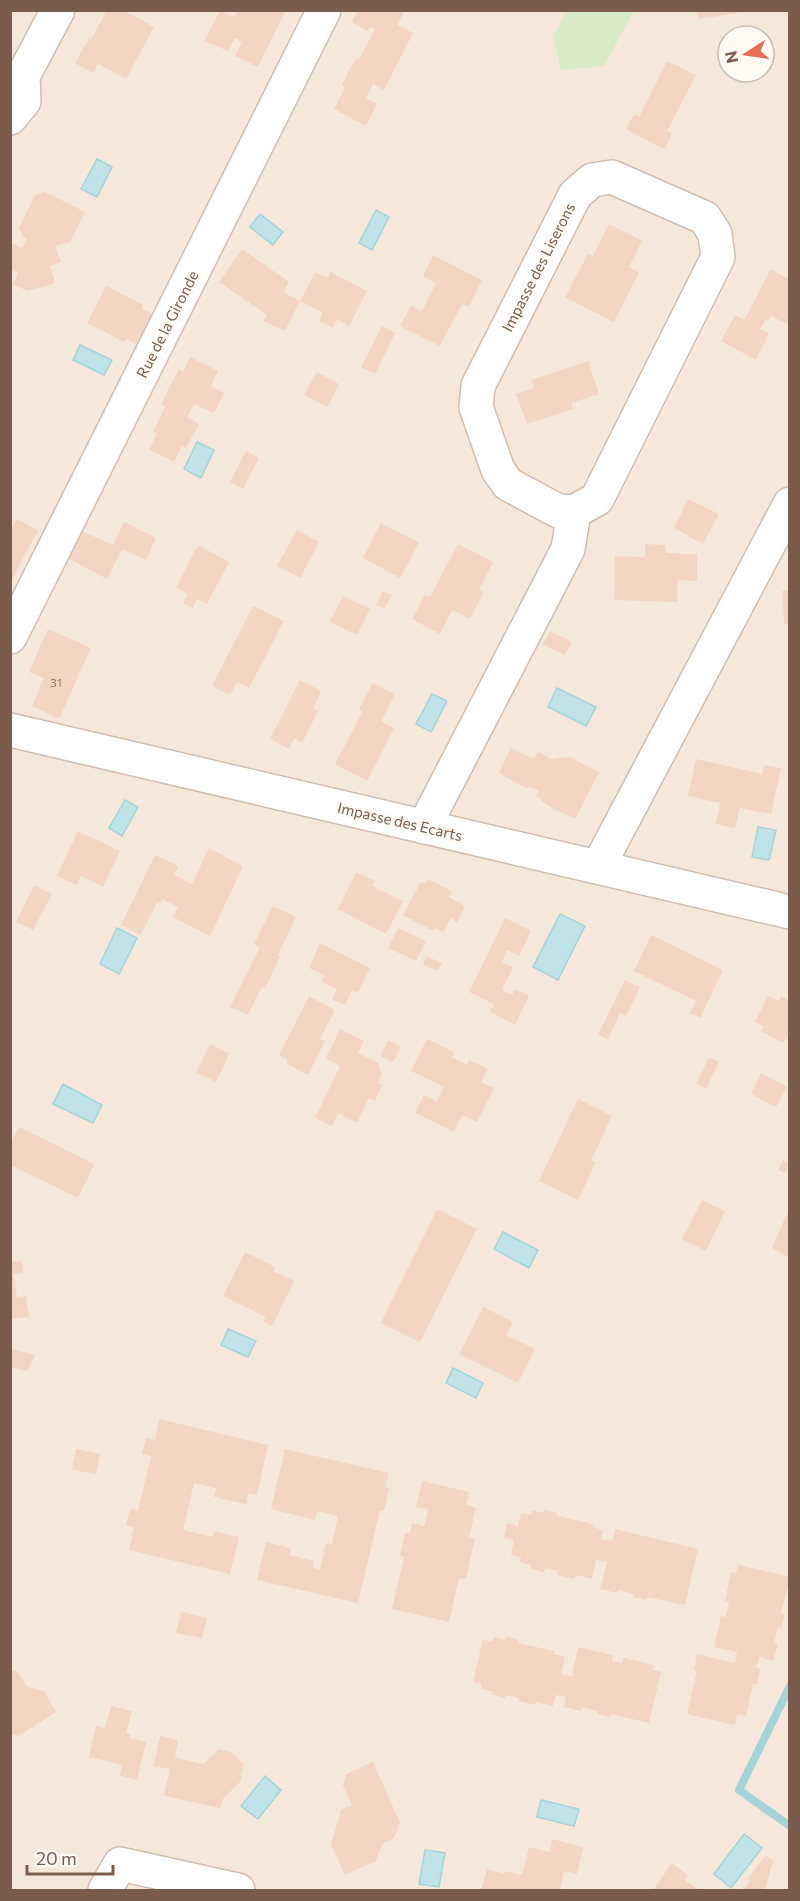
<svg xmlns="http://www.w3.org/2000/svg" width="800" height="1901" font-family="Commissioner,sans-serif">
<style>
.residential{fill:#f5e8da;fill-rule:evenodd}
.green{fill:#d8ecc9}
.water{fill:#bfe3e8;stroke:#a5d3da;stroke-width:1.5}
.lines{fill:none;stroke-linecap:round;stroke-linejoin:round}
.stream{stroke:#a5d3da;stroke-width:8}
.building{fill:#f3d5c3}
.minor-casing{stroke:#d1beb0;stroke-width:36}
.minor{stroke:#fff;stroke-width:33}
.labels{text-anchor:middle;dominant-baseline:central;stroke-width:4.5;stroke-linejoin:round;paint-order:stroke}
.number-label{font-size:12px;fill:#987a6a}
.street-label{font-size:15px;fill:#7a5c4d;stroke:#fffaf3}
</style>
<rect width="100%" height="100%" fill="#fdf6ec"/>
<path class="residential" d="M11 11H789V1890H11ZM728 36H764V72H728Z"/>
<path class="green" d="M567 10H634V11L604 66 561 70 553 36Z"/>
<g class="water">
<path d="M97 159 112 167 97 197 81 189Z"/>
<path d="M376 210 389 217 372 250 359 243Z"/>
<path d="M260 214 283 232 273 245 250 227Z"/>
<path d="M80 345 112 360 104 375 73 360Z"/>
<path d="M197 442 214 450 201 478 184 469Z"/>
<path d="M557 688 596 707 586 726 548 707Z"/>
<path d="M432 694 447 701 431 732 416 724Z"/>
<path d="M125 800 138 807 122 836 109 828Z"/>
<path d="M758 827 776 830 769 860 752 857Z"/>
<path d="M560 914 585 926 558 980 533 967Z"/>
<path d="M117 928 137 938 119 974 100 964Z"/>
<path d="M63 1084 102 1105 93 1123 53 1104Z"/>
<path d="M503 1232 538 1250 529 1268 494 1249Z"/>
<path d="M228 1329 256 1341 248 1357 221 1345Z"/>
<path d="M453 1368 483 1383 476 1398 446 1383Z"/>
<path d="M265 1776 281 1790 258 1819 241 1806Z"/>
<path d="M541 1800 579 1809 574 1826 537 1817Z"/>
<path d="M744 1834 762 1848 731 1888 714 1874Z"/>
<path d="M425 1850 445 1853 439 1887 419 1884Z"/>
</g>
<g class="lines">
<path class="stream" d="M790 1686 739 1790 790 1826"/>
</g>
<g class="building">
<path d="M107 10H123L154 27 126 79 98 64 93 73 75 63 89 39 91 40Z"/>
<path d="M238 10H286L258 67 235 56 242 42 235 38 228 51 204 41 220 11 234 17Z"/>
<path d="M358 10H405L397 25 413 33 384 90 373 84 366 98 377 104 366 126 334 109 345 87 342 85 348 72 356 58 359 60 375 29 370 27 368 31 352 22Z"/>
<path d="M697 10H745V12L698 19Z"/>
<path d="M667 61 696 75 667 131 672 134 664 149 626 129 634 114 639 117Z"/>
<path d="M45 192 85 212 70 242 55 246 61 262 50 266 55 283 27 291 13 284 18 273 10 269V242L22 248 27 239 23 237 19 227 35 195Z"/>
<path d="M609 224 642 241 629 267 639 273 614 322 565 297 588 254 593 256Z"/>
<path d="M242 249 289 282 283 292 300 301 285 331 263 321 267 315 219 282Z"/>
<path d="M433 255 482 280 469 307 462 304 440 346 400 326 411 306 422 311 436 283 423 276Z"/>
<path d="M771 269 789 279V325L771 316 768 321 766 319 760 329 769 334 756 360 721 341 735 315 744 320Z"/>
<path d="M315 272 328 278 330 272 367 291 349 326 337 319 333 328 319 321 323 313 300 301Z"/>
<path d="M106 286 143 305 142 309 157 316 141 347 126 339 124 342 87 323Z"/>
<path d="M382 326 395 333 375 374 361 367Z"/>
<path d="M190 357 218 371 211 386 224 393 214 413 194 404 187 417 199 424 186 448 182 446 174 462 149 449 157 434 153 431 165 407 161 404 179 369 183 372Z"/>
<path d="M588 361 599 394 571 403 573 409 527 424 516 394 534 388 531 380Z"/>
<path d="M317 372 339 384 327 407 304 395Z"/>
<path d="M246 451 259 458 243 489 230 482Z"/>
<path d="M688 499 719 514 703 544 674 528Z"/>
<path d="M17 519 38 530 10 583V531Z"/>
<path d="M124 522 156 538 146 560 122 549 107 579 66 557 79 530 113 545Z"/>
<path d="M381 523 419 543 400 578 363 558Z"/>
<path d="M297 530 319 542 300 578 277 566Z"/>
<path d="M458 544 493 562 479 590 484 592 470 619 452 610 440 634 412 619 425 595 430 597Z"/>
<path d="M645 544 666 545V553L697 554V581L678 580 677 602 614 600 615 556 645 557Z"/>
<path d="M198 545 229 562 207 604 197 599 193 608 183 603 188 594 176 588Z"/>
<path d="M789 590V623L784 624 782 591Z"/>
<path d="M383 591 392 595 384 609 376 605Z"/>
<path d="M343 596 370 609 357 635 330 622Z"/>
<path d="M253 606 284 621 249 688 237 682 230 695 212 686Z"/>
<path d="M48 629 91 648 59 719 32 706 44 678 29 672Z"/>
<path d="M550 631 572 642 565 655 543 644Z"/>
<path d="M300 680 321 691 313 708 318 711 302 743 294 738 289 749 270 739Z"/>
<path d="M373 683 395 694 381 721 394 728 367 781 335 764 363 711 359 709Z"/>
<path d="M511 748 534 759 538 751 551 759 570 757 599 772 575 819 550 807 536 796 539 791 529 786 528 789 499 773Z"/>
<path d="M696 759 762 774 764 765 781 768 771 814 740 808 735 828 716 824 720 803 688 796Z"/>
<path d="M78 831 120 851 103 887 81 876 76 885 57 876Z"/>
<path d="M209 848 243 866 210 936 173 917 178 907 162 899 160 904 157 902 141 935 121 925 155 855 178 866 174 875 192 884Z"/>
<path d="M356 872 375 881 372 886 403 901 386 934 338 909Z"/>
<path d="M428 879 453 892 449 897 465 906 457 922 451 918 443 932 435 928 433 931 403 915 421 882 426 884Z"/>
<path d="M34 885 52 894 33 930 16 922Z"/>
<path d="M273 906 296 917 278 955 280 957 265 988 262 987 248 1015 230 1007 260 947 254 944Z"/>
<path d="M505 918 531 931 519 956 507 950 502 962 513 967 502 990 512 995 515 989 529 996 515 1025 490 1012 494 1004 469 992Z"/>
<path d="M398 928 426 941 416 961 388 948Z"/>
<path d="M651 935 723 970 700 1018 690 1013 696 1001 634 971Z"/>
<path d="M320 943 370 968 358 993 352 990 345 1005 332 999 337 989 322 982 324 975 309 968Z"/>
<path d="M426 956 442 963 437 971 423 964Z"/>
<path d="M625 980 640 987 626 1016 620 1013 608 1040 598 1035Z"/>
<path d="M309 996 335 1010 320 1039 325 1041 308 1075 286 1063 288 1060 279 1055Z"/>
<path d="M768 996 779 1001 781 996 789 1001V1032L784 1043 761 1031 764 1026 755 1022Z"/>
<path d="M340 1029 364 1041 358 1053 378 1063 382 1075 378 1083 382 1085 375 1101 369 1098 357 1123 338 1113 332 1126 315 1118 340 1066 326 1059Z"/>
<path d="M427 1039 454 1052 451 1057 467 1065 469 1060 488 1069 481 1082 494 1088 477 1122 462 1115 454 1132 415 1113 424 1095 437 1102 444 1087 411 1071Z"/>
<path d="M388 1040 401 1047 393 1062 380 1056Z"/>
<path d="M210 1044 229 1054 216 1082 196 1072Z"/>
<path d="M709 1057 719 1062 706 1089 696 1084Z"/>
<path d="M761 1073 787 1087 776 1107 751 1094Z"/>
<path d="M578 1099 612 1116 591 1160 596 1162 578 1200 539 1181Z"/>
<path d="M19 1127 94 1164 78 1198 10 1165V1144Z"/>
<path d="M783 1160 789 1163 786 1173 778 1170Z"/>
<path d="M702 1200 725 1211 706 1251 682 1239Z"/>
<path d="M437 1209 477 1229 420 1342 381 1323Z"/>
<path d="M789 1209V1254L788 1257 772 1248Z"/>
<path d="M245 1252 275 1267 273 1271 294 1281 272 1326 263 1321 266 1317 223 1296Z"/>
<path d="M22 1261 23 1273 14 1274 17 1298 26 1296 29 1317 10 1319V1262Z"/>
<path d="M483 1307 513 1322 506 1335 535 1349 518 1383 459 1354Z"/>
<path d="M11 1349 35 1355 27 1371 10 1367Z"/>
<path d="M159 1419 268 1445 257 1495 248 1493 246 1504 214 1497 216 1488 194 1483 183 1530 213 1537 214 1531 239 1537 230 1574 129 1550 134 1527 126 1525 130 1509 138 1510 151 1456 142 1454 146 1438 155 1440Z"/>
<path d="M76 1449 100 1454 96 1474 72 1470Z"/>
<path d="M285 1449 389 1473 385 1487 389 1488 384 1511 380 1510 358 1603 257 1580 266 1542 291 1548 290 1555 314 1561 313 1568 320 1570 326 1543 332 1544 338 1516 317 1511 315 1520 271 1509Z"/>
<path d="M422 1481 469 1492 466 1505 476 1508 469 1537 475 1538 466 1579 459 1578 449 1622 392 1609 404 1557 400 1556 405 1533H410L412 1523 424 1526 428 1509 416 1507Z"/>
<path d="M532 1510 544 1513V1510L558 1513 557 1516 593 1524 592 1527 603 1530 601 1539 612 1541 615 1529 698 1549 685 1605 647 1597V1600L633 1597 634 1594 619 1590 617 1593 600 1589 607 1562 596 1560 592 1579 576 1575 574 1579 557 1575 558 1571 545 1568 544 1572 531 1569V1565L520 1562 521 1557 511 1555 514 1540 504 1538 507 1523 518 1526 521 1513 531 1515Z"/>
<path d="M738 1565 790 1577 781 1614H785L781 1628 778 1627 774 1643 778 1644 773 1661 759 1657 756 1668 760 1669 757 1684H753L746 1716 737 1714 735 1725 687 1714 697 1670H694L697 1654 735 1663 737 1652 714 1647 721 1616 726 1617 729 1602 725 1601 731 1572 736 1573Z"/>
<path d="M181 1612 207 1618 202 1638 176 1633Z"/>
<path d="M506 1636 519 1640 518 1643 554 1651 553 1654 565 1657 561 1674 572 1676 578 1647 613 1655 612 1661 622 1663 624 1658 654 1665 653 1670 661 1672 649 1723 611 1714V1717L597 1714V1711L582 1707 581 1711 564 1707 566 1697 556 1695 553 1706 536 1702V1705L519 1701V1698L506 1695 505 1698 492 1695 493 1692 481 1689 482 1684 473 1682 483 1639 492 1642 494 1637 505 1640Z"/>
<path d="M10 1670 18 1672 27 1687 44 1691 56 1712 18 1736 10 1734Z"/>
<path d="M111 1706 132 1711 126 1733 131 1734 129 1738 146 1742 137 1780 120 1776 122 1765 89 1757 96 1726 105 1728Z"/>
<path d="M160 1736 178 1740 175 1758 204 1764 219 1749 231 1752 244 1764 240 1782 222 1800 220 1808 164 1796 170 1769 154 1766Z"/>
<path d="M373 1762 400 1823 394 1838 382 1844 376 1861 345 1875 331 1845 341 1810 352 1805 343 1786 346 1774Z"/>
<path d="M552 1839 583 1847 577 1874 564 1871 560 1890H481L487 1869 504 1874 505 1871 522 1875 529 1847 550 1852Z"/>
<path d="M766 1855 773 1861 765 1890H743L750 1882 748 1878Z"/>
<path d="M672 1863 688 1876 685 1880 699 1890H653Z"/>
</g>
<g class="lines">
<g class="minor-casing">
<g id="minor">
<path d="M10 118 24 101 23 76 58 10"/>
<path d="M10 637 324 10"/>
<path d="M10 730 790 912"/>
<path d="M424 827 568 549 574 512 597 499 718 257 715 234 705 218 612 177 592 180 575 195 478 386 476 407 498 470 508 484 558 511 574 512"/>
<path d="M598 867 790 504"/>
<path d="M105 1890 120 1864 238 1890"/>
</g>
</g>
<use href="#minor" class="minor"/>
</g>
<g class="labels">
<g class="number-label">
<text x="56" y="682">31</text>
</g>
<g class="street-label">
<text transform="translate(538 267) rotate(-63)">Impasse des Liserons</text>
<text transform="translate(167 324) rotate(-63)">Rue de la Gironde</text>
<text transform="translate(400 821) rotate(13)">Impasse des Ecarts</text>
</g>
</g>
<rect width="800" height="1901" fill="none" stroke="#7a5c4d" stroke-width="24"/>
<g transform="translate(746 54) rotate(258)"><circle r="28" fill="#fffaf3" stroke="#cabbb1" stroke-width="1.5"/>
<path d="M0-4.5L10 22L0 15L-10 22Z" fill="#e76f51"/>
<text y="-9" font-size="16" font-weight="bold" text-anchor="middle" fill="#7a5c4d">N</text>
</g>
<path d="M27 1865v9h86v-9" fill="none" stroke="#7a5c4d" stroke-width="3"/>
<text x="36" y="1865" font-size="18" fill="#7a5c4d" stroke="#fffaf3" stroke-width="4.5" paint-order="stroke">20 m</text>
</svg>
